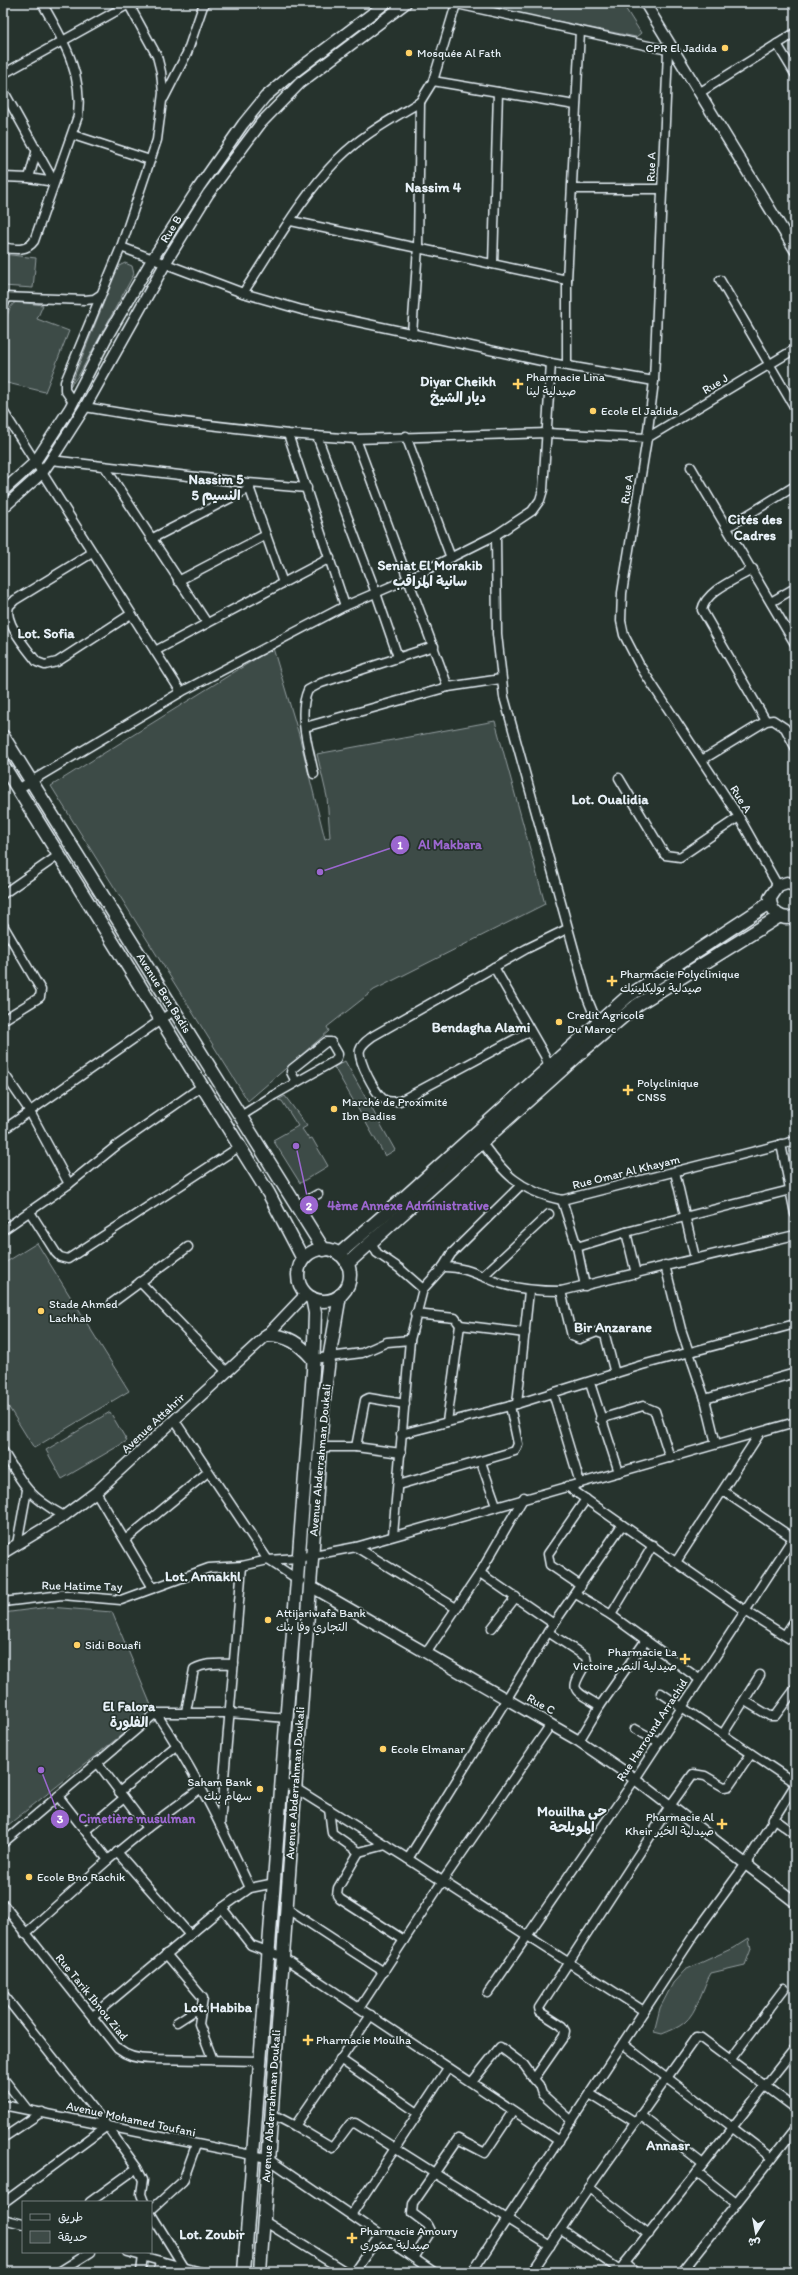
<svg xmlns="http://www.w3.org/2000/svg" width="798" height="2275" font-family="Itim,'Playpen Sans Arabic',sans-serif">
<style>
.green{fill:#3e4b47;stroke:#939ea0}
.lines{fill:none;stroke-linecap:round;stroke-linejoin:round}
.minor-casing{stroke:#e8f1f8;stroke-width:11}
.tertiary-casing{stroke:#e8f1f8;stroke-width:13}
.secondary-casing{stroke:#e8f1f8;stroke-width:15}
.minor{stroke:#26332d;stroke-width:8}
.tertiary{stroke:#26332d;stroke-width:10}
.secondary{stroke:#26332d;stroke-width:12}
.poi-dot{fill:#ffd166;stroke:#26332d;stroke-width:1.5}
.labels{text-anchor:middle;dominant-baseline:central;stroke-width:3.5;stroke-linejoin:round;paint-order:stroke}
.poi-label{font-size:12px;fill:#e8f1f8;stroke:#26332d;text-anchor:start}
.street-label{font-size:12px;fill:#e8f1f8;stroke:#26332d}
.quarter-label{font-size:14px;font-weight:bold;fill:#e8f1f8;stroke:#26332d}
.leader{fill:none;stroke:#9c67d0;stroke-width:1.5}
.callout-dot{fill:#9c67d0;stroke:#26332d;stroke-width:1.5}
.mark-label{font-size:12px;text-anchor:middle;font-weight:bold;fill:#fff}
.callout-label{font-size:13px;text-anchor:middle;font-weight:bold;fill:#9c67d0;stroke:#26332d;stroke-width:3.5;stroke-linejoin:round;paint-order:stroke}
</style>
<rect width="100%" height="100%" fill="#26332d"/>
<filter id="ink" filterUnits="userSpaceOnUse"><feTurbulence type="fractalNoise" baseFrequency=".025" numOctaves="2"/><feDisplacementMap in="SourceGraphic" scale="8" xChannelSelector="R" yChannelSelector="G"/><feConvolveMatrix kernelMatrix="1 2 1 2 8 2 1 2 1" color-interpolation-filters="sRGB"/></filter>
<g filter="url(#ink)">
<g class="green">
<path d="M467 3H622L641 33 636 37Z"/>
<path d="M3 254 36 258 33 288 3 286Z"/>
<path d="M125 263 132 266 134 274 80 373 70 387 114 277 119 266Z"/>
<path d="M16 302 43 305 37 319 69 331 45 392 3 382C3 366 0 309 16 302Z"/>
<path d="M273 648 299 735 325 839 330 837 327 797 317 754 495 721 545 904 374 990 327 1027 329 1031 248 1101 51 786Z"/>
<path d="M345 1061 395 1150 385 1156 334 1067Z"/>
<path d="M285 1096 307 1126 302 1129 309 1139 312 1138 328 1166 300 1183 273 1140 298 1126 282 1101 278 1100Z"/>
<path d="M37 1243 129 1391 34 1448 3 1398V1264Z"/>
<path d="M110 1412 127 1441 62 1479 46 1450Z"/>
<path d="M49 1607 112 1612 153 1710 3 1829V1613Z"/>
<path d="M749 1938 751 1949 745 1965 711 1973C703 1986 697 2013 684 2023 678 2028 669 2031 662 2034L654 2032 660 2008 673 1983 685 1970 733 1948Z"/>
</g>
<g class="lines">
<g class="minor-casing">
<g id="minor">
<path d="M452 3 672 51"/>
<path d="M777 44 795 74"/>
<path d="M668 51 654 381 647 438 622 593 621 621 624 635 640 666 739 817 778 886"/>
<path d="M3 74 129 4 153 3"/>
<path d="M433 81 575 105"/>
<path d="M3 90 54 182"/>
<path d="M699 93 795 33"/>
<path d="M164 98 187 53 204 3"/>
<path d="M73 135 150 160"/>
<path d="M3 177 29 178 54 182"/>
<path d="M29 178 37 149"/>
<path d="M573 189H662"/>
<path d="M291 221 567 280"/>
<path d="M3 247C15 250 27 251 34 241L78 116C83 72 63 40 42 3"/>
<path d="M121 247 243 293 302 310 551 363 654 381"/>
<path d="M493 264 498 92"/>
<path d="M720 280 795 408"/>
<path d="M243 293C273 248 300 198 338 159 362 135 392 119 420 102L433 81 456 4"/>
<path d="M3 297 85 300 94 299 100 295"/>
<path d="M3 307 7 297"/>
<path d="M412 334 418 247 420 102"/>
<path d="M567 365V280L580 31"/>
<path d="M73 402 65 390V382L121 247 157 140 163 93 161 72 157 56 128 3"/>
<path d="M85 407 157 419 288 434 356 439 547 433 647 438 795 349"/>
<path d="M3 411 181 692"/>
<path d="M288 434 345 606"/>
<path d="M317 436 376 593 398 657"/>
<path d="M406 436 451 558"/>
<path d="M356 439 448 687"/>
<path d="M51 460 248 483 307 488"/>
<path d="M105 467 207 623"/>
<path d="M691 467 795 644"/>
<path d="M248 484 283 583"/>
<path d="M728 527 795 486"/>
<path d="M496 535 497 634 504 697 588 1000 599 1027"/>
<path d="M151 539 250 488"/>
<path d="M92 553 15 600 9 606C3 622 28 650 37 662L45 665 57 662 131 614"/>
<path d="M753 569C737 579 706 590 702 610L766 721"/>
<path d="M178 581 266 535"/>
<path d="M771 602 795 588"/>
<path d="M155 651 330 558"/>
<path d="M305 727 448 687 501 679"/>
<path d="M702 760 766 721 773 720 785 728 795 747"/>
<path d="M314 774C309 749 297 714 308 690L321 683 434 646"/>
<path d="M619 778 665 855 680 857 739 817"/>
<path d="M18 789 181 692 345 606 408 579 496 535 532 511 540 500 543 490 551 363"/>
<path d="M3 894 59 855"/>
<path d="M3 925 41 990 40 997 3 1020"/>
<path d="M494 967 545 1056 550 1070"/>
<path d="M530 1031 400 1101C395 1101 390 1103 385 1100 376 1096 357 1059 360 1050 362 1043 368 1040 373 1036L526 949 567 929"/>
<path d="M3 1072 29 1110 69 1184"/>
<path d="M241 1116 274 1095 336 1060 338 1054 331 1042H326L292 1069 291 1072 296 1082"/>
<path d="M3 1130 175 1010"/>
<path d="M479 1139C504 1174 519 1191 562 1200L795 1141"/>
<path d="M781 1144 795 1214"/>
<path d="M675 1172 695 1258"/>
<path d="M562 1200 577 1247 585 1286"/>
<path d="M297 1206 318 1194"/>
<path d="M30 1212 56 1253 60 1257 68 1259 239 1147"/>
<path d="M3 1230 69 1184 116 1146 201 1087"/>
<path d="M626 1232 636 1274"/>
<path d="M371 1242 377 1253 399 1268 423 1289"/>
<path d="M577 1247 626 1232 790 1190"/>
<path d="M665 1265 681 1329 705 1399 716 1444"/>
<path d="M443 1267 451 1254 520 1186"/>
<path d="M483 1276 549 1214"/>
<path d="M140 1282 226 1371"/>
<path d="M561 1291 572 1336 579 1339 597 1332 605 1335 615 1374"/>
<path d="M112 1303 188 1247"/>
<path d="M415 1314 455 1318 460 1325 447 1422"/>
<path d="M460 1325 525 1333"/>
<path d="M313 1359 362 1353 387 1342 410 1340"/>
<path d="M590 1383 619 1472"/>
<path d="M553 1393 580 1483"/>
<path d="M705 1399 795 1373"/>
<path d="M517 1404 529 1291"/>
<path d="M600 1419 643 1406 655 1411 670 1458"/>
<path d="M175 1421 268 1560 300 1581"/>
<path d="M401 1434 510 1406 642 1365 795 1324"/>
<path d="M321 1447H356L401 1453"/>
<path d="M356 1447 365 1400 369 1398 405 1404"/>
<path d="M3 1451C23 1485 28 1496 64 1516"/>
<path d="M481 1462 496 1505"/>
<path d="M398 1485 515 1451 518 1444 510 1406"/>
<path d="M567 1486 744 1610 795 1642"/>
<path d="M723 1491 793 1538"/>
<path d="M96 1492 153 1588"/>
<path d="M393 1535 410 1340 423 1289 443 1267C465 1266 482 1277 502 1284 522 1290 540 1291 561 1291L795 1235"/>
<path d="M125 1540 208 1472"/>
<path d="M17 1544 27 1490"/>
<path d="M356 1547 456 1608"/>
<path d="M676 1562 760 1433"/>
<path d="M480 1573 554 1624"/>
<path d="M581 1586 550 1565 548 1554 586 1499"/>
<path d="M576 1594 611 1615 699 1679"/>
<path d="M3 1602 62 1595 121 1600 209 1568 242 1566 268 1560 298 1558 356 1547 795 1422"/>
<path d="M611 1615 653 1545"/>
<path d="M492 1628 516 1597"/>
<path d="M548 1632 586 1657 587 1662C569 1692 571 1688 600 1706"/>
<path d="M785 1635 795 1620"/>
<path d="M427 1652 480 1573 524 1497"/>
<path d="M661 1693 795 1783"/>
<path d="M745 1701 770 1716H775L795 1689"/>
<path d="M186 1712 194 1669C206 1662 220 1664 234 1664"/>
<path d="M156 1713C193 1768 222 1827 250 1888L275 1883"/>
<path d="M635 1729 659 1742"/>
<path d="M723 1734 760 1675"/>
<path d="M579 1741 600 1706 646 1640"/>
<path d="M97 1762 147 1828"/>
<path d="M282 1783 295 1788 408 1859 644 2011"/>
<path d="M119 1792 177 1745"/>
<path d="M58 1796 108 1860"/>
<path d="M329 1809 332 1833 359 1852 386 1845"/>
<path d="M773 1818 795 1834"/>
<path d="M220 1825 242 1566"/>
<path d="M86 1830 124 1798"/>
<path d="M3 1843 156 1713H230L286 1718"/>
<path d="M117 1852 190 1935"/>
<path d="M359 1852 338 1888 337 1895 340 1899 404 1940"/>
<path d="M408 1859 548 1632 622 1525"/>
<path d="M3 1904 118 2049C128 2057 138 2059 150 2059L260 2061"/>
<path d="M222 1908 250 1888"/>
<path d="M286 1908 384 1972"/>
<path d="M25 1934 108 1860 147 1828 201 1788"/>
<path d="M166 1954 203 1998 199 2024 213 2060"/>
<path d="M488 1993 635 1779 795 1535"/>
<path d="M3 1994 107 2126 137 2168 90 2202"/>
<path d="M360 2007 442 1882 551 1724"/>
<path d="M93 2016 222 1908 251 1945 281 1956 559 2141"/>
<path d="M177 2022 194 2011 201 2012"/>
<path d="M623 2044 772 2158"/>
<path d="M340 2059 418 2113"/>
<path d="M731 2059 784 1989"/>
<path d="M3 2078 27 2109"/>
<path d="M534 2079 539 2085 542 2094 572 2121"/>
<path d="M472 2082 500 2047 524 2065 534 2079 564 2036 565 2031 562 2026 540 2012 539 2008 670 1806 693 1774 705 1776 724 1787 729 1786 751 1754"/>
<path d="M590 2094 635 2122"/>
<path d="M3 2105 267 2158 434 2272"/>
<path d="M272 2114 295 2126 371 2015"/>
<path d="M640 2115 703 2164"/>
<path d="M295 2126 332 2148 350 2124 355 2123 550 2246"/>
<path d="M3 2138 42 2112"/>
<path d="M137 2168 143 2180 141 2194 144 2202"/>
<path d="M697 2172 736 2203"/>
<path d="M589 2188 649 2234"/>
<path d="M3 2203 107 2126"/>
<path d="M151 2210 183 2181 196 2145"/>
<path d="M151 2214 184 2267"/>
<path d="M351 2215 448 2068"/>
<path d="M3 2219 23 2224"/>
<path d="M264 2221 346 2272"/>
<path d="M561 2230 620 2270"/>
<path d="M127 2252 201 2272"/>
<path d="M414 2258 431 2231 428 2225 412 2213 413 2204 458 2139 485 2153 513 2111"/>
<path d="M625 2263 635 2272"/>
<path d="M59 2272 91 2252"/>
<path d="M141 2272 143 2256"/>
<path d="M158 2272 160 2261"/>
<path d="M354 2272 380 2235"/>
<path d="M472 2272 694 1935 745 1865 795 1785"/>
<path d="M532 2272 589 2188 696 2037 701 2038 795 2108"/>
<path d="M618 2272 795 2048"/>
<path d="M682 2272 795 2129"/>
</g>
</g>
<g class="tertiary-casing">
<g id="tertiary">
<path d="M645 3 795 250"/>
<path d="M3 491 35 462 70 408 108 335 153 258 199 187 243 124 265 97 292 74 386 3"/>
<path d="M3 508 42 473 51 460 85 407 169 257 208 194 261 123 300 83 406 3"/>
<path d="M3 1553 64 1516 96 1492 267 1335 306 1294"/>
<path d="M310 1586 579 1741 635 1779 795 1902"/>
</g>
</g>
<g class="secondary-casing">
<g id="secondary">
<path d="M3 736 324 1250"/>
<path d="M3 765 269 1194 303 1259"/>
<path d="M795 885 787 883 778 886 770 898C770 912 782 922 795 916"/>
<circle cx="324" cy="1275" r="26"/>
<path d="M339 1254 407 1195 627 997 770 903"/>
<path d="M347 1264 584 1050 637 1005 780 916"/>
<path d="M267 1335C288 1335 300 1344 313 1359"/>
<path d="M244 2272 313 1371 315 1313 312 1298"/>
<path d="M260 2272 323 1408 329 1359 340 1295"/>
</g>
</g>
<use href="#minor" class="minor"/>
<use href="#tertiary" class="tertiary"/>
<use href="#secondary" class="secondary"/>
</g>
</g>
<g class="poi-dot">
<circle cx="725" cy="48" r="4"/>
<circle cx="409" cy="53" r="4"/>
<path d="M516 378h4v4h4v4h-4v4h-4v-4h-4v-4h4z"/>
<circle cx="593" cy="411" r="4"/>
<path d="M610 975h4v4h4v4h-4v4h-4v-4h-4v-4h4z"/>
<circle cx="559" cy="1022" r="4"/>
<path d="M626 1084h4v4h4v4h-4v4h-4v-4h-4v-4h4z"/>
<circle cx="334" cy="1109" r="4"/>
<circle cx="41" cy="1311" r="4"/>
<circle cx="268" cy="1620" r="4"/>
<circle cx="77" cy="1645" r="4"/>
<path d="M683 1653h4v4h4v4h-4v4h-4v-4h-4v-4h4z"/>
<circle cx="383" cy="1749" r="4"/>
<circle cx="260" cy="1789" r="4"/>
<path d="M720 1818h4v4h4v4h-4v4h-4v-4h-4v-4h4z"/>
<circle cx="29" cy="1877" r="4"/>
<path d="M306 2034h4v4h4v4h-4v4h-4v-4h-4v-4h4z"/>
<path d="M350 2232h4v4h4v4h-4v4h-4v-4h-4v-4h4z"/>
</g>
<g class="labels">
<g class="poi-label">
<text x="717" y="48" text-anchor="end">CPR El Jadida</text>
<text x="417" y="53">Mosquée Al Fath</text>
<text x="526" y="377">Pharmacie Lina<tspan x="526" dy="14">صيدلية لينا</tspan></text>
<text x="601" y="411">Ecole El Jadida</text>
<text x="620" y="974">Pharmacie Polyclinique<tspan x="620" dy="14">صيدلية بوليكلينيك</tspan></text>
<text x="567" y="1015">Credit Agricole<tspan x="567" dy="14">Du Maroc</tspan></text>
<text x="637" y="1083">Polyclinique<tspan x="637" dy="14">CNSS</tspan></text>
<text x="342" y="1102">Marché de Proximité<tspan x="342" dy="14">Ibn Badiss</tspan></text>
<text x="49" y="1304">Stade Ahmed<tspan x="49" dy="14">Lachhab</tspan></text>
<text x="276" y="1613">Attijariwafa Bank<tspan x="276" dy="14">التجاري وفا بنك</tspan></text>
<text x="85" y="1645">Sidi Bouafi</text>
<text x="677" y="1652" text-anchor="end">Pharmacie La<tspan x="677" dy="14">Victoire صيدلية النصر</tspan></text>
<text x="391" y="1749">Ecole Elmanar</text>
<text x="252" y="1782" text-anchor="end">Saham Bank<tspan x="252" dy="14">سهام بنك</tspan></text>
<text x="714" y="1817" text-anchor="end">Pharmacie Al<tspan x="714" dy="14">Kheir صيدلية الخير</tspan></text>
<text x="37" y="1877">Ecole Bno Rachik</text>
<text x="316" y="2040">Pharmacie Moulha</text>
<text x="360" y="2231">Pharmacie Amoury<tspan x="360" dy="14">صيدلية عموري</tspan></text>
</g>
<g class="street-label">
<text transform="translate(651 167) rotate(-88)">Rue A</text>
<text transform="translate(171 229) rotate(-58)">Rue B</text>
<text transform="translate(715 384) rotate(-31)">Rue J</text>
<text transform="translate(627 489) rotate(-81)">Rue A</text>
<text transform="translate(741 799) rotate(58)">Rue A</text>
<text transform="translate(164 993) rotate(58)">Avenue Ben Badis</text>
<text transform="translate(626 1172) rotate(-14)">Rue Omar Al Khayam</text>
<text transform="translate(153 1423) rotate(-43)">Avenue Attahrir</text>
<text transform="translate(320 1460) rotate(-85)">Avenue Abderrahman Doukali</text>
<text transform="translate(82 1586) rotate(1)">Rue Hatime Tay</text>
<text transform="translate(541 1704) rotate(29)">Rue C</text>
<text transform="translate(652 1730) rotate(-57)">Rue Harround Arrachid</text>
<text transform="translate(295 1783) rotate(-86)">Avenue Abderrahman Doukali</text>
<text transform="translate(92 1997) rotate(51)">Rue Tarik Ibnou Ziad</text>
<text transform="translate(271 2106) rotate(-86)">Avenue Abderrahman Doukali</text>
<text transform="translate(131 2119) rotate(12)">Avenue Mohamed Toufani</text>
</g>
<g class="quarter-label">
<text x="433" y="187">Nassim 4</text>
<text x="458" y="381">Diyar Cheikh<tspan x="458" dy="16">ديار الشيخ</tspan></text>
<text x="216" y="479">Nassim 5<tspan x="216" dy="16">النسيم 5</tspan></text>
<text x="755" y="519">Cités des<tspan x="755" dy="16">Cadres</tspan></text>
<text x="430" y="565">Seniat El Morakib<tspan x="430" dy="16">سانية المراقب</tspan></text>
<text x="46" y="633">Lot. Sofia</text>
<text x="610" y="799">Lot. Oualidia</text>
<text x="481" y="1027">Bendagha Alami</text>
<text x="613" y="1327">Bir Anzarane</text>
<text x="203" y="1576">Lot. Annakhl</text>
<text x="129" y="1706">El Falora<tspan x="129" dy="16">الفلورة</tspan></text>
<text x="572" y="1811">Mouilha حي<tspan x="572" dy="16">المويلحة</tspan></text>
<text x="218" y="2007">Lot. Habiba</text>
<text x="668" y="2145">Annasr</text>
<text x="212" y="2234">Lot. Zoubir</text>
</g>
</g>
<path class="leader" d="M320 872L400 845M296 1146L309 1205M41 1770L60 1819"/>
<g class="callout-dot">
<circle cx="320" cy="872" r="4"/>
<circle cx="296" cy="1146" r="4"/>
<circle cx="41" cy="1770" r="4"/>
<circle cx="400" cy="845" r="10"/>
<circle cx="309" cy="1205" r="10"/>
<circle cx="60" cy="1819" r="10"/>
</g>
<g class="mark-label">
<text x="400" y="849">1</text>
<text x="309" y="1210">2</text>
<text x="60" y="1823">3</text>
</g>
<g class="callout-label">
<text x="450" y="849">Al Makbara</text>
<text x="408" y="1210">4ème Annexe Administrative</text>
<text x="137" y="1823">Cimetière musulman</text>
</g>
<rect width="798" height="2275" fill="none" stroke="#26332d" stroke-width="16"/>
<rect x="8" y="8" width="782" height="2259" fill="none" stroke="#e8f1f8" stroke-width="1.5" filter="url(#ink)"/>
<rect x="22" y="2201" width="130" height="52" fill="#26332d" stroke="#747f7e"/>
<rect x="30" y="2214" width="20" height="6" fill="#26332d" stroke="#747f7e"/>
<text x="58" y="2221" font-size="12" fill="#e8f1f8">طريق</text>
<rect x="30" y="2231" width="20" height="12" fill="#3e4b47" stroke="#747f7e"/>
<text x="58" y="2241" font-size="12" fill="#e8f1f8">حديقة</text>
<g transform="translate(756 2233) rotate(191)" stroke="#26332d" stroke-width="3" paint-order="stroke">
<path d="M0-3L7 15L0 10L-7 15Z" fill="#e8f1f8"/>
<text y="-6" font-size="11" font-weight="bold" text-anchor="middle" fill="#e8f1f8">ش</text>
</g>
</svg>
